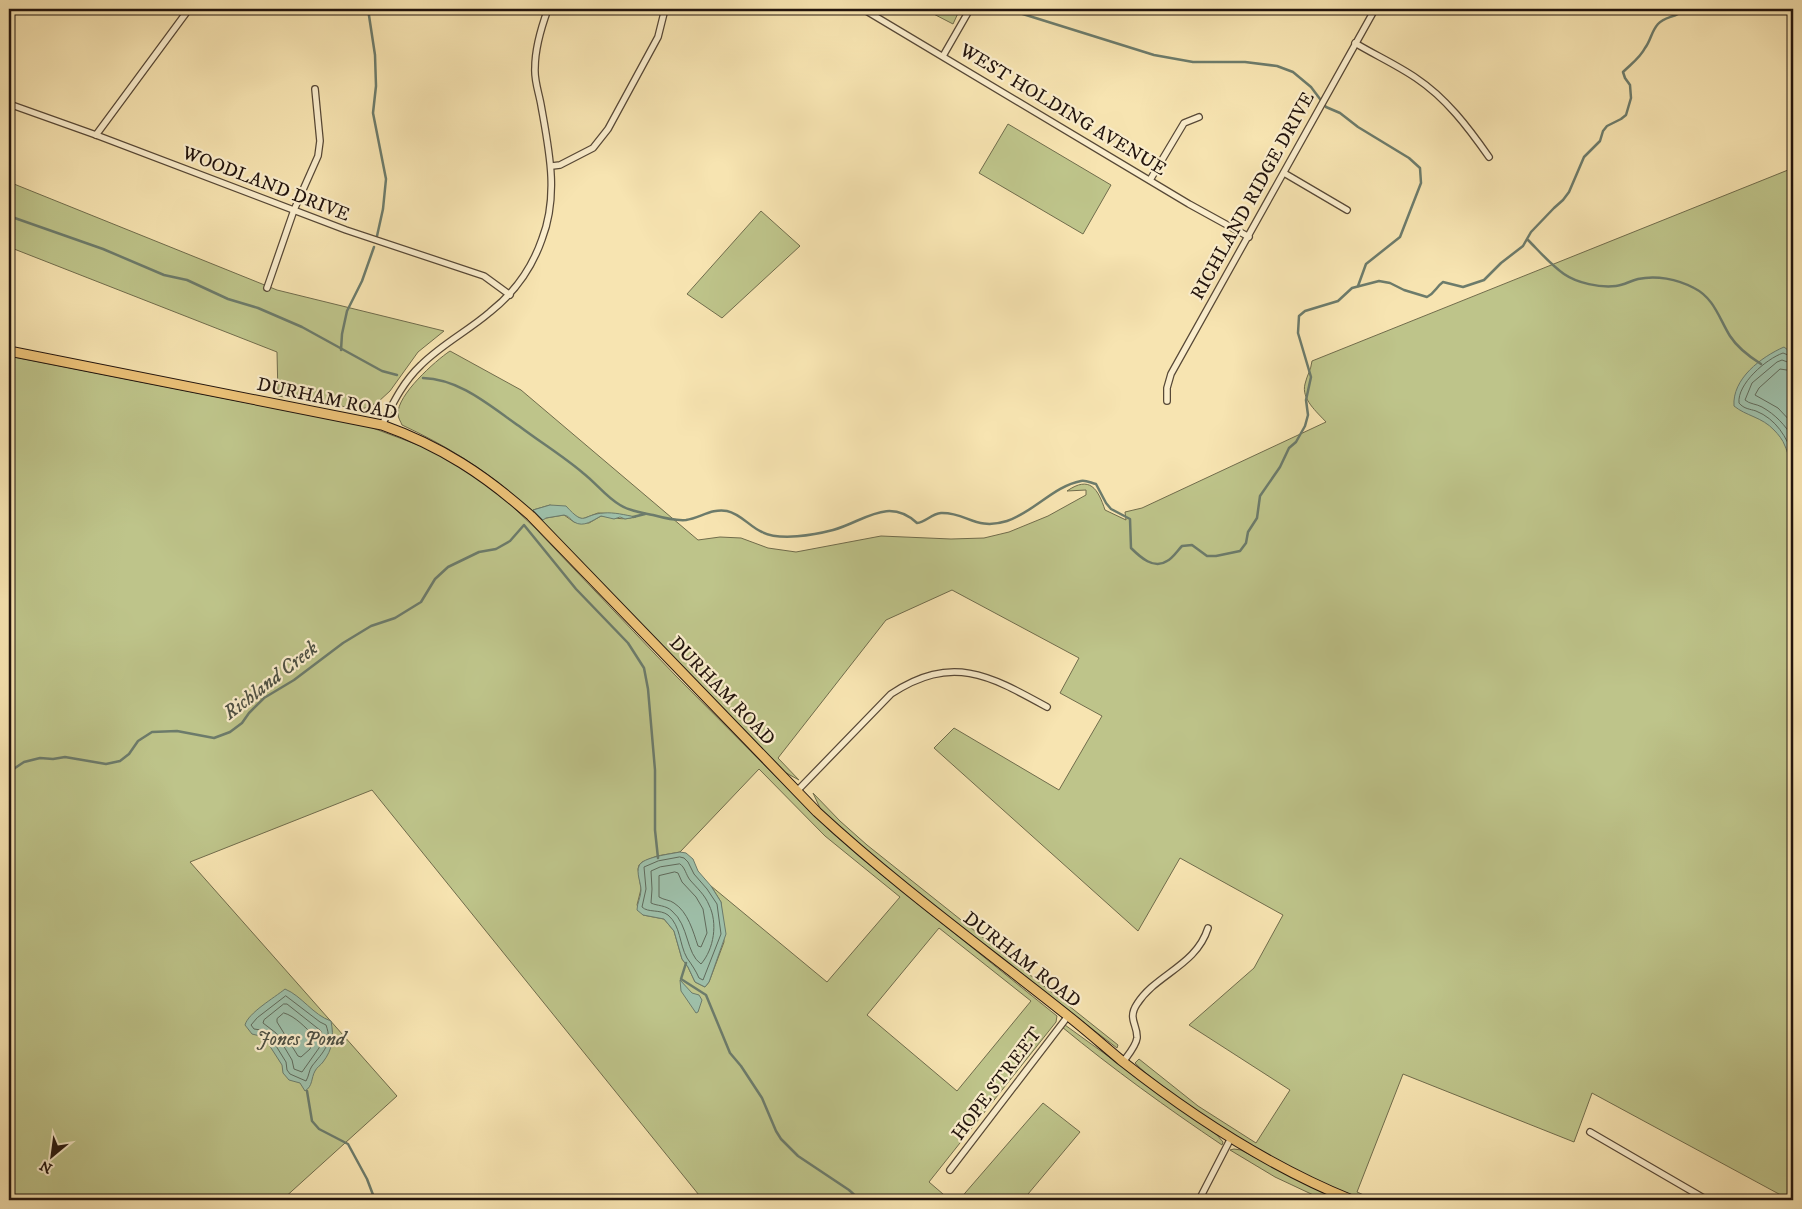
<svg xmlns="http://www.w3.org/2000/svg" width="1802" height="1209" font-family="'IM FELL DW Pica',serif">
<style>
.green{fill:#bec48a;stroke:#706c4c;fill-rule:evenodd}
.water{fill:#9ebfa9;stroke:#6c7b6b}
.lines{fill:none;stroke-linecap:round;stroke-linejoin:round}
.shore{stroke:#606a5b;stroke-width:1}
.stream{stroke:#6c7b6b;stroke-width:2.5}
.street-casing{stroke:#574836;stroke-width:8}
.primary-casing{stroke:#22140d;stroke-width:11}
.street{stroke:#faedcc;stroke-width:5.5}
.primary{stroke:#ecc278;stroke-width:9}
.labels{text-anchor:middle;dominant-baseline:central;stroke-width:4.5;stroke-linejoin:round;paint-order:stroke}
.street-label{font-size:19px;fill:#22140d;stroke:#faedcc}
.water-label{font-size:20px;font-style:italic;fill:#4d5044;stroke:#faedcc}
</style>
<rect width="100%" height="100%" fill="#f7e4b1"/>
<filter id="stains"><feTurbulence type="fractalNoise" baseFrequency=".004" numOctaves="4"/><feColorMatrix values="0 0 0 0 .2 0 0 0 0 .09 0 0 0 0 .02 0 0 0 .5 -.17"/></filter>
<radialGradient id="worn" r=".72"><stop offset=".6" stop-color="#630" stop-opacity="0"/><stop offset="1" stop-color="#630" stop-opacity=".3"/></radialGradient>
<g class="green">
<path d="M924 9H960L953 24Z"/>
<path d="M1008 124 1111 185 1083 234 979 173Z"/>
<path d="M1793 168V1200H1790L1592 1093 1574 1142 1403 1074 1357 1192 1375 1200C1357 1200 1341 1191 1325 1184 1276 1162 1230 1134 1186 1103 1169 1091 1150 1078 1135 1063L1139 1059 1198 1106 1256 1143 1290 1090 1189 1025 1254 968 1283 915 1180 858 1138 931 934 748 954 728 1059 790 1102 716 1060 693 1079 658 952 590 886 620 778 758 799 780 779 769 518 499C483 468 445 445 402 425 401 422 398 418 398 414 397 395 435 361 450 351L521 390 698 540 720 537 741 538 768 548 796 552 881 536 951 539 984 538 1009 532 1048 516 1086 495V490L1067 491C1090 475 1098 489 1105 510L1126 520 1125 512 1142 508 1326 422C1317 412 1301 399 1305 384 1307 375 1311 370 1312 361ZM550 505 582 519 598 513 617 514 634 517C623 521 613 517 601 516L589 523 574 522 564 515 546 518 533 510Z"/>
<path d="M9 182 277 290 444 331 418 352 390 391 378 402 366 408H353L278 396 277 352 9 247Z"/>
<path d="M761 211 800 246 722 318 687 294Z"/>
<path d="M9 356 370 427 421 446 452 460 497 492 535 528 675 675 829 830 861 858 1057 1016 1056 1022 929 1182 950 1200H703L372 790 190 862 397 1096 282 1200H9ZM759 769 825 836 900 897 827 982 711 886 721 902 724 942 709 982 705 987 695 982 688 967 682 959 674 931 664 919 643 915 637 905 641 889 638 869 639 865 642 862 657 856 680 852ZM939 928 1031 1001 957 1091 867 1015Z"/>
<path d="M813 793 840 821 867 845 1118 1045 1117 1048 983 945 865 850 828 818 820 808Z"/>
<path d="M1065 1025 1217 1135 1223 1142 1222 1145C1167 1108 1113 1069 1062 1027Z"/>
<path d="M1043 1103 1080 1132 1023 1200H959Z"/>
<path d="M1234 1149 1241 1150 1302 1182 1341 1200H1324L1275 1177 1230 1150Z"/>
</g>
<g class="water">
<path d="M1784 347 1793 354V463C1788 457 1788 453 1785 446 1783 440 1778 434 1774 430 1762 417 1746 416 1734 406 1732 379 1761 357 1784 347Z"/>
<path d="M550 505 566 506C586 528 582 514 604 513 614 512 625 515 636 517L625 519 620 517 614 519 601 516C593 520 584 528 574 522 570 519 569 516 564 515L546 518 543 520 533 510Z"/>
<path d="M680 852 686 853 693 859 698 871 711 886 721 902 726 934 709 982 705 987 695 982 688 967 682 959 674 931 664 919 643 915 637 910C637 903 641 897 641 890 641 883 636 873 639 866 642 857 671 854 680 852Z"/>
<path d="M680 980 692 993 699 995 702 1000 698 1012 696 1013 681 991Z"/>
<path d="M285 989C302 996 313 1015 331 1021 334 1037 333 1049 323 1062 321 1065 317 1067 315 1071 311 1078 313 1086 305 1091L300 1083 289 1080 283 1073 282 1065 264 1037 252 1034 245 1025C248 1013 274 998 285 989Z"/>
</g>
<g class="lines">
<g class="shore">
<path d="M1793 357 1783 353C1766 359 1737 384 1739 403 1744 409 1750 409 1756 411 1776 419 1787 437 1793 456"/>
<path d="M1793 364 1782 360 1777 362 1752 383 1745 400C1749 404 1757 404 1762 407 1776 415 1785 425 1793 438"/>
<path d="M1793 371 1780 369 1759 388 1755 395 1778 408 1793 424"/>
<path d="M680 857 684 858 688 862 694 874 707 889 717 904 721 934 703 980 699 978C696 971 692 965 687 958 679 944 681 926 668 915 660 909 648 913 642 907L646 889 644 867 658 861Z"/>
<path d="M680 864C685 867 686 875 690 880 697 888 705 895 709 905 718 923 714 949 701 964 686 954 689 925 672 911 666 905 657 906 651 903L652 889 651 871 660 867Z"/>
<path d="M675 872 678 873 682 882 696 897 703 909 707 933 701 947 698 946C693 931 688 912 674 903 670 900 664 900 659 897V876Z"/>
<path d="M286 996 320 1022 326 1025C333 1044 323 1052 312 1066 309 1070 309 1076 306 1081L290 1074 287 1070 286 1062 268 1033 261 1030 254 1029 251 1025 257 1018Z"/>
<path d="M284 1004H287L321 1031 322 1040 319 1048 302 1072 294 1069 292 1060 276 1033 263 1023 264 1020Z"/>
<path d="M284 1013C295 1016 306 1028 314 1036L310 1049 301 1057 298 1056 277 1022V1019Z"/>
</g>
<g class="stream">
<path d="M368 9 375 55 376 86 373 113 386 179 383 209 377 236"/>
<path d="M1007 9 1154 55 1193 62H1245L1277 66 1293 72 1311 87 1326 107 1340 113 1358 127 1409 158 1420 168 1421 183 1400 237 1366 264 1358 286"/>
<path d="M9 216 103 249 164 275 187 280 228 299 258 308 302 327 382 371 397 375"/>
<path d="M1528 240C1539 251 1551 265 1564 274 1577 283 1600 288 1616 286 1624 285 1630 281 1638 279 1656 275 1677 279 1694 288 1714 298 1719 318 1730 336 1737 347 1750 357 1761 364"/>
<path d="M341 350 342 334 347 311 362 281 374 247"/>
<path d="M423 378C460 379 490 406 519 426 540 442 563 456 583 473 596 483 607 498 620 505 629 511 643 513 653 515 664 518 675 521 686 520 700 518 712 508 727 511 741 514 750 527 762 532 780 541 814 535 833 530 863 522 888 496 917 523 926 522 931 514 941 513 967 512 975 531 1007 521 1034 512 1054 486 1081 481 1086 480 1091 483 1096 484L1106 503 1111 509 1130 519 1131 548C1140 557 1154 570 1167 561 1173 558 1177 551 1182 546L1192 545 1207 556H1216L1240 551 1246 543 1248 532 1257 518 1260 496 1280 467 1289 448 1296 442 1305 426 1308 415 1306 400 1311 377 1298 333 1299 316 1305 311 1338 301 1352 288 1379 281 1390 283 1404 290 1427 297C1435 293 1436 287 1443 282L1463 287 1484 280 1501 263 1523 246 1531 232 1554 208 1563 200 1569 192 1584 157 1600 141 1603 131 1607 126 1621 119 1626 115 1631 98 1630 85 1625 78 1623 72C1631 64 1640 58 1645 48 1651 40 1651 32 1658 24 1665 16 1676 18 1685 9"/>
<path d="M633 517 645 514"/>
<path d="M9 772 24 762 40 758 53 759 65 757 106 764 120 761 129 754 138 741 152 732 177 731 214 738 230 732 242 723 249 713 264 698 294 680 343 643 371 626 395 618 421 602 435 579 448 567 479 552 496 549 510 541 524 525 576 589 628 643 644 668 648 689 655 770V830L658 858"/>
<path d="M686 963 681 979 706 995 730 1053 741 1066 762 1098 776 1131 781 1139 798 1156 849 1190 860 1200"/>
<path d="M307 1091 312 1121 319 1129 348 1144 367 1179 375 1200"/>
</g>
<g class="street-casing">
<g id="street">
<path d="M863 9 1189 204 1249 237"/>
<path d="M1355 43C1375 55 1397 65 1416 78 1446 98 1468 127 1489 157"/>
<path d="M943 56 970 9"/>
<path d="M9 104 96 135 346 230 484 276 510 295"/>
<path d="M96 135 189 9"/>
<path d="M552 166 560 165 593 148 608 129 658 37 665 9"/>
<path d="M1284 173 1347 210"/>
<path d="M1150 180 1184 123 1199 117"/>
<path d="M267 288 294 210 318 156 320 141 315 89"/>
<path d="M1167 401V388L1171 374 1375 9"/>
<path d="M382 425C393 403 403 382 421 365 442 344 468 331 490 312 514 293 532 268 542 239 559 195 549 150 541 105 539 93 534 80 535 68 535 47 541 28 548 9"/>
<path d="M797 791 891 694C952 654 989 675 1047 707"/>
<path d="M1123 1062C1128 1055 1136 1046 1137 1038 1138 1025 1127 1019 1137 1004 1156 974 1196 966 1208 928"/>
<path d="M1590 1132 1707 1200"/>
<path d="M950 1170 1068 1016"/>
<path d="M1199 1200 1231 1138"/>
</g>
</g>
<g class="primary-casing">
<path id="primary" d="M9 351 382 425C441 446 485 475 531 516L817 812C896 885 983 948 1067 1015 1086 1030 1104 1046 1122 1061 1193 1117 1268 1166 1352 1200"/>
</g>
<use href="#street" class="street"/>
<use href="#primary" class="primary"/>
</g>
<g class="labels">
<g class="street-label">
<text transform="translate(1063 110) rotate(31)">WEST HOLDING AVENUE</text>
<text transform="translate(266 184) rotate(21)">WOODLAND DRIVE</text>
<text transform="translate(1253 196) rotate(-61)">RICHLAND RIDGE DRIVE</text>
<text transform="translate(327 399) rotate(12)">DURHAM ROAD</text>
<text transform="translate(722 691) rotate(46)">DURHAM ROAD</text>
<text transform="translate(1022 960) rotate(38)">DURHAM ROAD</text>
<text transform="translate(997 1084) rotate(-53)">HOPE STREET</text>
</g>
<g class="water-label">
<text transform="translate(271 681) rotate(-38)">Richland Creek</text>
<text x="301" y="1039">Jones Pond</text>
</g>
</g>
<rect width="1802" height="1209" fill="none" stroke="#f7e4b1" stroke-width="30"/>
<rect x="10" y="10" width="1782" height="1189" fill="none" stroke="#22140d" stroke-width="2.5"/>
<rect x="15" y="15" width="1772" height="1179" fill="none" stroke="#22140d"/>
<g transform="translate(52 1156) rotate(209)" stroke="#faedcc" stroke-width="4" paint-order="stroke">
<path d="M0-4L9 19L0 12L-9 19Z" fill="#22140d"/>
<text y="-8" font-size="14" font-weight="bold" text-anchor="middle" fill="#22140d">N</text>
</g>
<rect width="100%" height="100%" filter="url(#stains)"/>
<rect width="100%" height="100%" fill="url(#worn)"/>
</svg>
